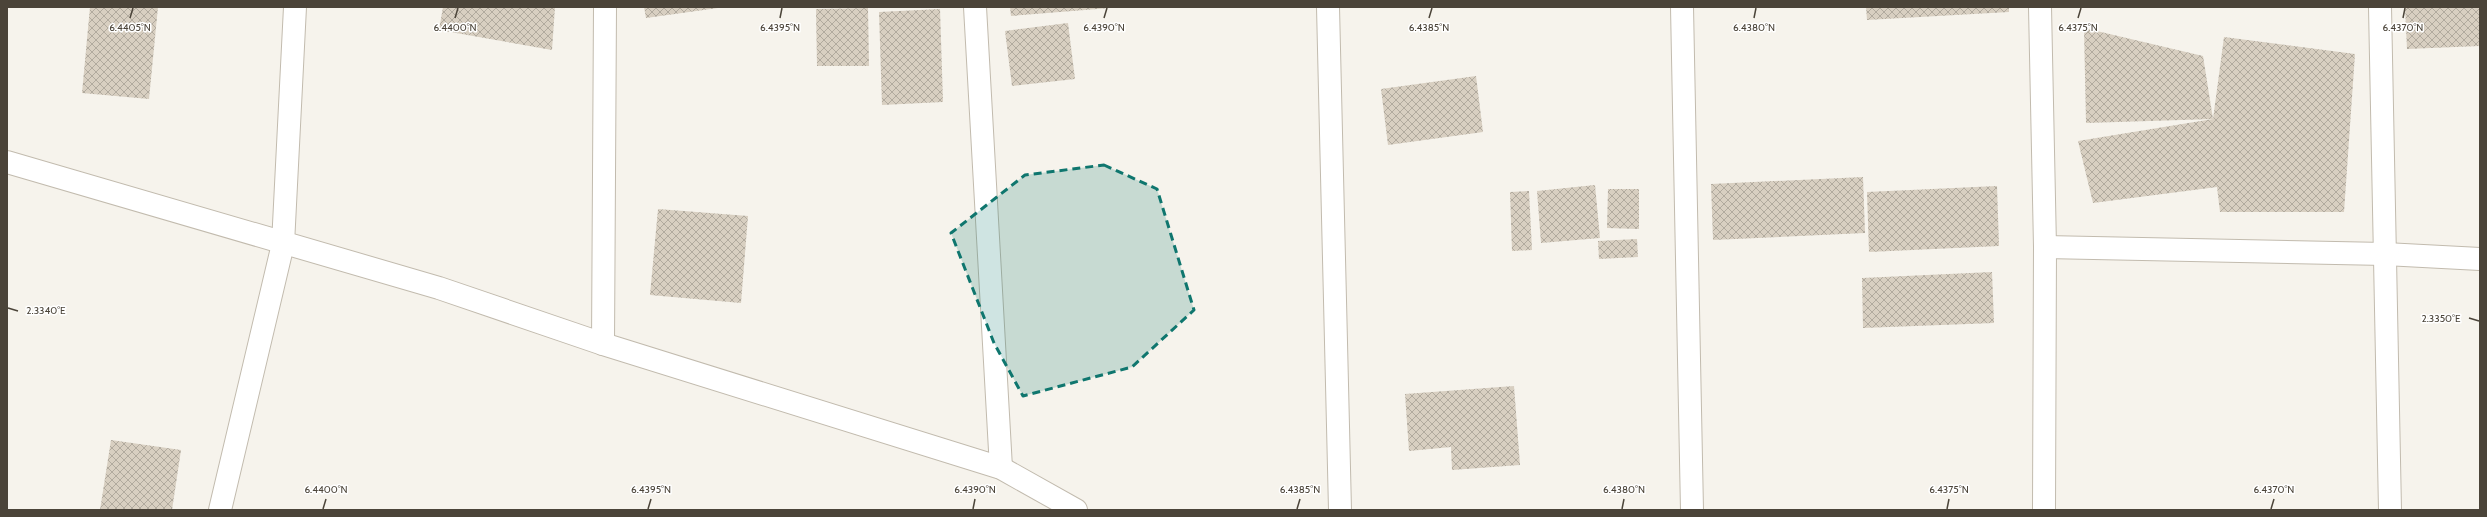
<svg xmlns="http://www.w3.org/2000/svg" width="2487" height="517" font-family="Cabin,sans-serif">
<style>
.building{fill:url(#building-cross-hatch)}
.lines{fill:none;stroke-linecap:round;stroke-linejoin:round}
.minor-casing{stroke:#c2bbae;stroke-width:24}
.tertiary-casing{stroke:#c2bbae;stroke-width:24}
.minor{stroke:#fff;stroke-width:22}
.tertiary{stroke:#fff;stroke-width:22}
.marked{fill:#0f766e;fill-opacity:0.2;stroke:#0f766e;stroke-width:3;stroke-dasharray:8 5;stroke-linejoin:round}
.ticks{fill:none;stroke:#4b4439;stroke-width:1.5}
.ticks-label{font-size:10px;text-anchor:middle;fill:#4b4439;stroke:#fff;stroke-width:3;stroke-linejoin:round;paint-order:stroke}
</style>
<defs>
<pattern id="building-cross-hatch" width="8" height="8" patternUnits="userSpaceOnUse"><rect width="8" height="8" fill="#d8cfc1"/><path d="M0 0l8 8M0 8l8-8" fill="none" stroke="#b1aa9e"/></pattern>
</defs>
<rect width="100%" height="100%" fill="#f6f3ec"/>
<g class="building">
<path d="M90 7H158L149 99 82 93Z"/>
<path d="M443 7H555L552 50 439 30Z"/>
<path d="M644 7H718V8L646 18Z"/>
<path d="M1010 7H1110V8L1011 16Z"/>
<path d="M1866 7H2009V12L1867 20Z"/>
<path d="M2405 7H2480V46L2407 49Z"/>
<path d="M868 8 869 66H817L816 9Z"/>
<path d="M940 9 943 102 882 105 879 12Z"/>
<path d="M1068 23 1075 79 1012 86 1005 31Z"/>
<path d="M2084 28 2203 56 2213 119 2086 123Z"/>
<path d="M2224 37 2355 54 2344 212H2220L2217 187 2093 203 2078 141 2213 119Z"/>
<path d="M1476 76 1483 132 1388 145 1381 89Z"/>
<path d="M1863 177 1865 233 1713 240 1711 184Z"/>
<path d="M1595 185 1600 238 1541 243 1537 191Z"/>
<path d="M1997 186 1999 246 1869 252 1867 192Z"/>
<path d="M1608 189H1639V229L1607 228Z"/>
<path d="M1529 191 1532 250 1512 251 1510 192Z"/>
<path d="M658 209 748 216 741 303 650 295Z"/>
<path d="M1637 239 1638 257 1599 259 1598 241Z"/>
<path d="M1992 272 1994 323 1863 328 1862 278Z"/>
<path d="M1514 386 1520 465 1452 470 1451 447 1409 451 1405 394Z"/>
<path d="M111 440 181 450 172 510H100Z"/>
</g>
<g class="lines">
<g class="minor-casing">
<g id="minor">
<path d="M975 7 1001 468"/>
<path d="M1328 7 1340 510"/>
<path d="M1682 7 1692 510"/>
<path d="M2040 7 2045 247 2044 510"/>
<path d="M2380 7 2390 510"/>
<path d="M2045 247 2385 254 2480 259"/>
<path d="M603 344 605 7"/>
<path d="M220 510 283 244 295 7"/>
</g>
</g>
<g class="tertiary-casing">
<path id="tertiary" d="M7 162 439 288 603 344 1001 468 1076 510"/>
</g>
<use href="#minor" class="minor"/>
<use href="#tertiary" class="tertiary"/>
</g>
<path class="marked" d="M1104 165 1157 189 1194 310 1132 367 1023 396 994 343 951 233 1025 175Z"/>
<path class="ticks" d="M130 18 133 8M455 18 458 8M780 18 782 8M1104 18 1107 8M1429 18 1432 8M1754 18 1756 8M2078 18 2081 8M2403 18 2405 8M8 308 18 311M2469 318 2479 321M323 509 326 499M648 509 651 499M973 509 975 499M1297 509 1300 499M1622 509 1624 499M1947 509 1949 499M2271 509 2274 499"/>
<g class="ticks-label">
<text x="455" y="31">6.4400°N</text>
<text x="780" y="31">6.4395°N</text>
<text x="1104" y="31">6.4390°N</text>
<text x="1429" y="31">6.4385°N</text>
<text x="1754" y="31">6.4380°N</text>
<text x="2078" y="31">6.4375°N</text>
<text x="2403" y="31">6.4370°N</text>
<text x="130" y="31">6.4405°N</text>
<text x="46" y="314">2.3340°E</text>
<text x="2441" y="322">2.3350°E</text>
<text x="326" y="493">6.4400°N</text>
<text x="651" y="493">6.4395°N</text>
<text x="975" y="493">6.4390°N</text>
<text x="1300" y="493">6.4385°N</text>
<text x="1624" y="493">6.4380°N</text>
<text x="1949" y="493">6.4375°N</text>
<text x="2274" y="493">6.4370°N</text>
</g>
<rect width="2487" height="517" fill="none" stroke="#4b4439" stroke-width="16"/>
</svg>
